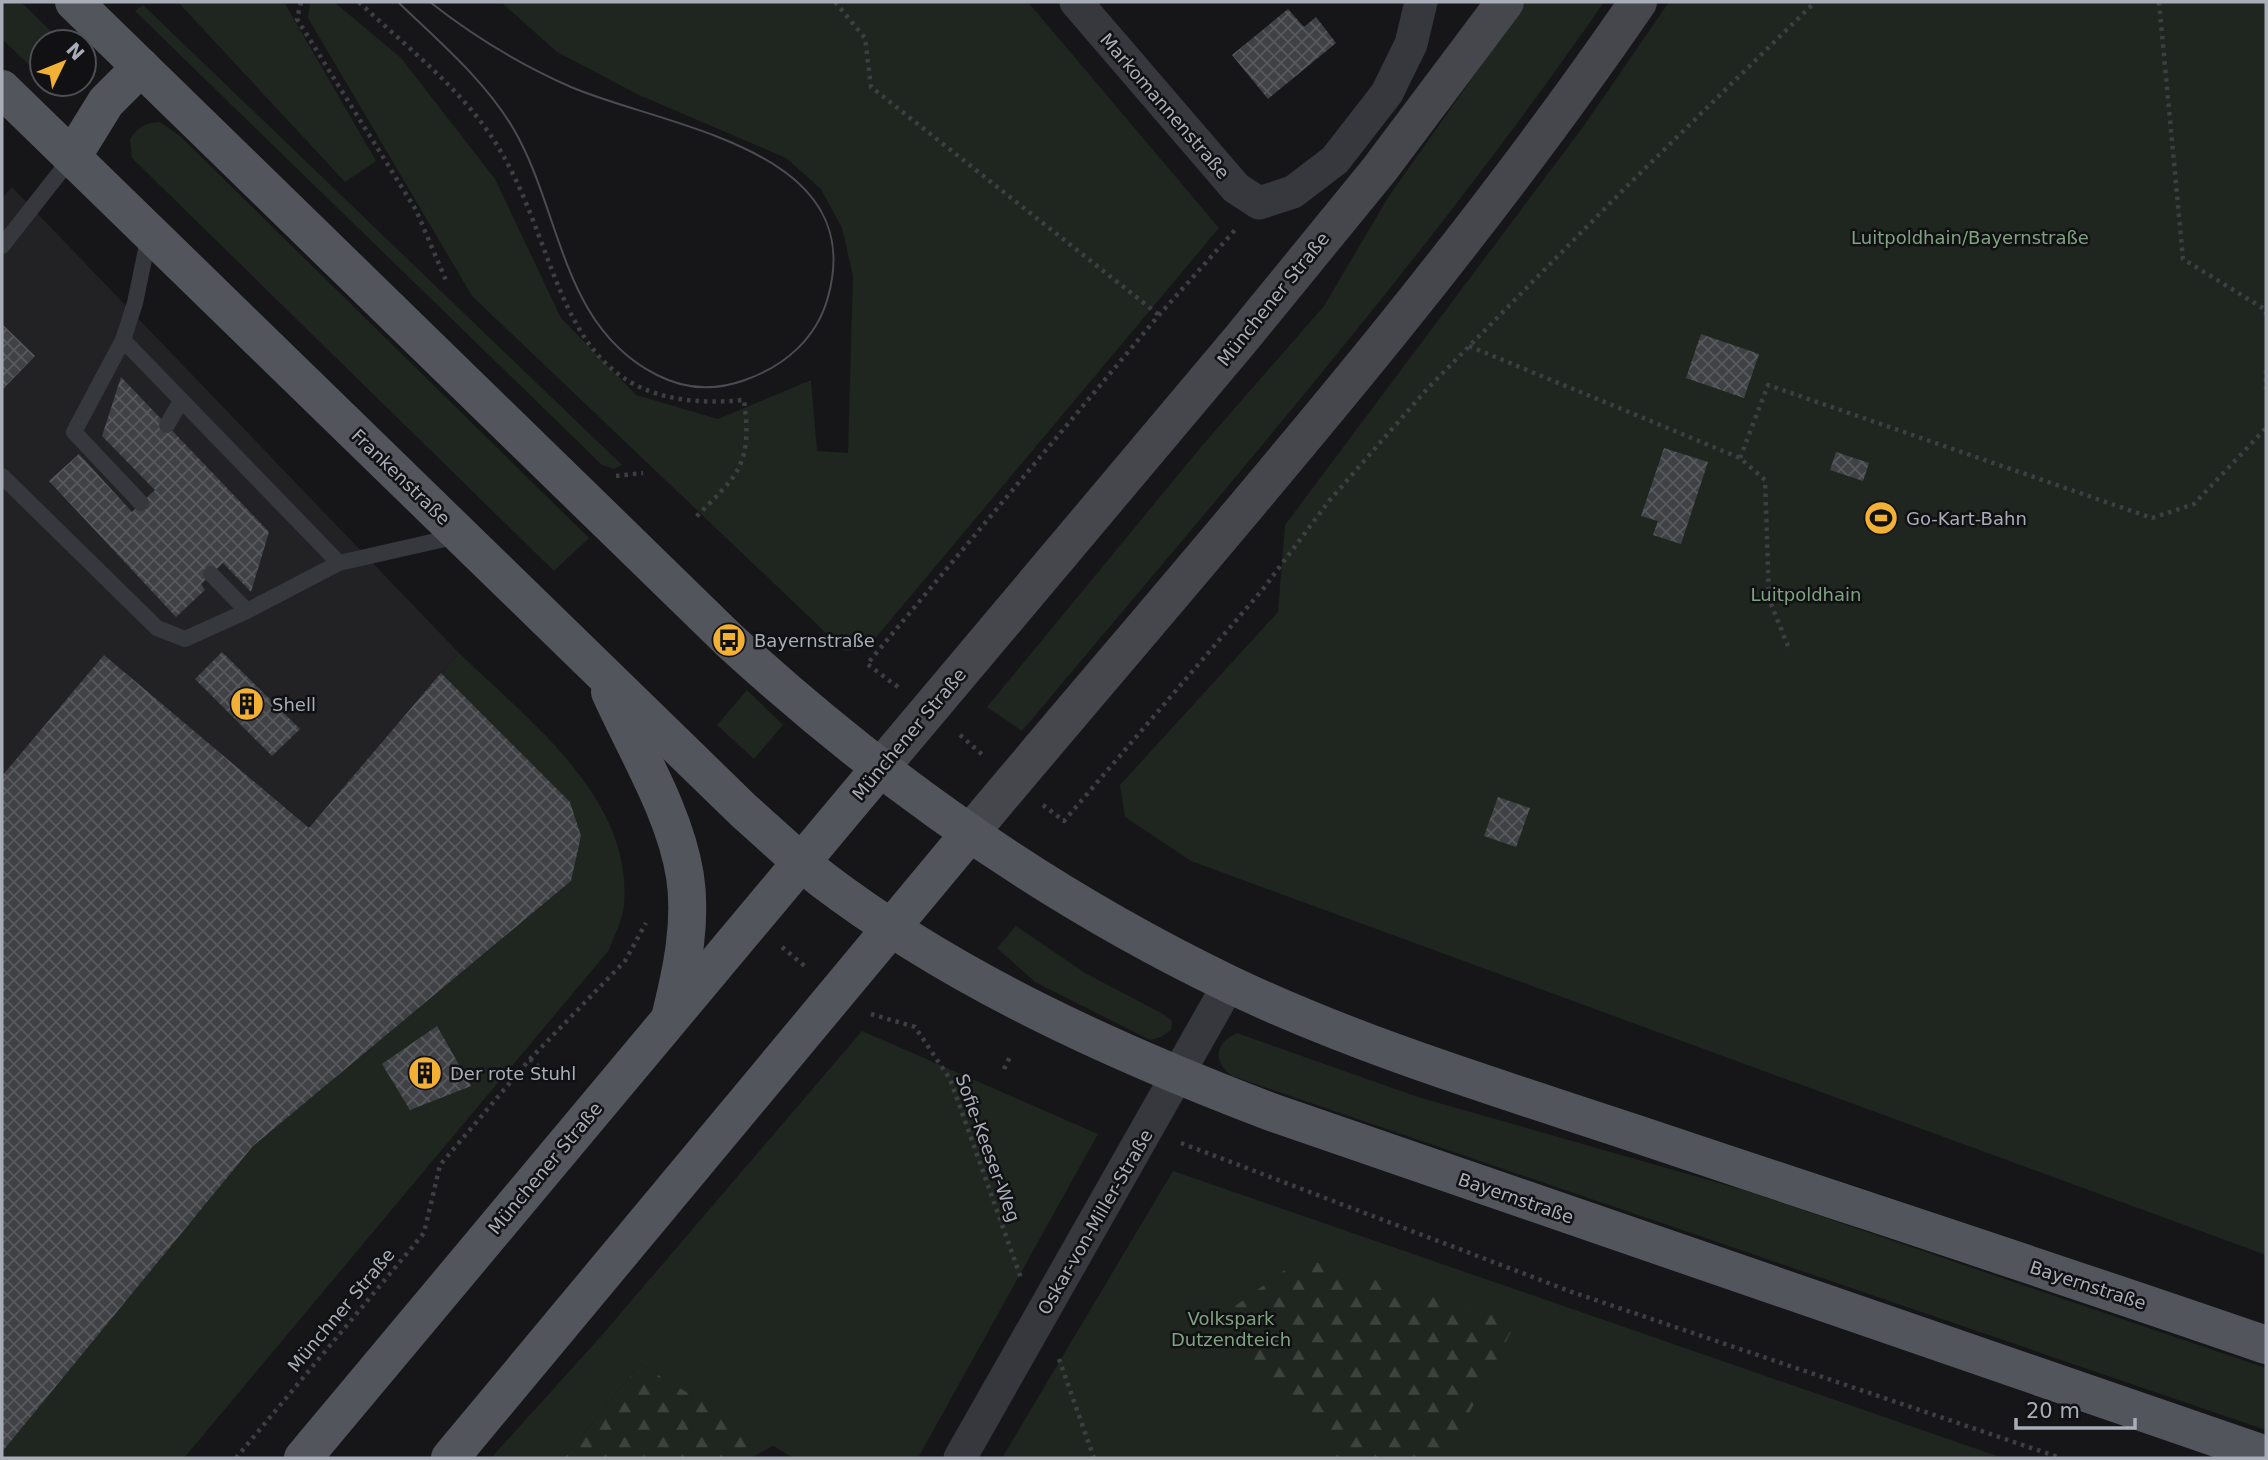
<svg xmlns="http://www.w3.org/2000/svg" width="2268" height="1460" font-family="'DejaVu Sans',sans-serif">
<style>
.built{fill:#222225}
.green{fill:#1e261f}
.forest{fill:url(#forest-firs)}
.building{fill:url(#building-cross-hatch)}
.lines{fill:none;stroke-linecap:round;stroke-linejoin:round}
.path{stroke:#3d3f44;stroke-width:4.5;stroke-dasharray:3.5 5;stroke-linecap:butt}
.lane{stroke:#37383d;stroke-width:16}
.street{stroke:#37383d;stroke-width:33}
.secondary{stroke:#45474d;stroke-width:38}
.primary{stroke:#53555c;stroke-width:38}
.tram{stroke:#4a4c52;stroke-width:2}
.labels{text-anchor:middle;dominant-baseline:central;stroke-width:5;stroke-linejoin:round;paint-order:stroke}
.street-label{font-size:18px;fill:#a8adb8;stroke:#111113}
.park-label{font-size:18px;fill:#7fa381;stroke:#111113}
.poi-label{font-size:18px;fill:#a8adb8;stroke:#111113;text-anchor:start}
</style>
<defs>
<pattern id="forest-firs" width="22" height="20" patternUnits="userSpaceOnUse" patternTransform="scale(1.75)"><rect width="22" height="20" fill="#1e261f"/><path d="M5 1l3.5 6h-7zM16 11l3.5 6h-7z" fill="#3c433d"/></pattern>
<pattern id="building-cross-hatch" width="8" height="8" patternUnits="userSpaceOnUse" patternTransform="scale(1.75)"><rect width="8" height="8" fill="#404145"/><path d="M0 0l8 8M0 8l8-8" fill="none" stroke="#595a5e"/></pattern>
</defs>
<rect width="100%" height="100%" fill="#161618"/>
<path class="built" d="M12 187 459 653 442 673 570 802 581 836 571 881 253 1146 2 1452V198Z"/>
<g class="green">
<path d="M2 2H21L62 42H42V77L2 39Z"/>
<path d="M178 2H284L376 161 345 182Z"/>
<path d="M310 2H334L401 58 495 179 561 318 636 395 718 419 811 380 817 451 848 453 853 276 842 228 821 189 786 158 639 95 557 52 501 2H1028L1219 228 867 648 845 651 472 296 308 18Z"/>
<path d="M1526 2H1604C1427 258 1222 492 1022 731L987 707 1201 447 1324 306 1389 196Z"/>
<path d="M1669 2H2266V1255L1191 861 1125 817 1120 785 1278 612 1285 525 1583 127Z"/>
<path d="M143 5 622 465 614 469 602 465 135 11Z"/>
<path d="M160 122 180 136 589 538 554 571 132 158 130 139C139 126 145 123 160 122Z"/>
<path d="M459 653C527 719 633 798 624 904 623 919 614 936 609 950L184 1458H2V1452L253 1146 571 881 581 836 570 802 442 673Z"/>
<path d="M747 690 783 725 754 759 717 725Z"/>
<path d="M1016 926 1085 973 1163 1014 1172 1021 1171 1030 1161 1037 1150 1040 1035 982 997 948Z"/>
<path d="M862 1031 1098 1134 918 1458H793L640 1364 564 1458H491L602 1335Z"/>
<path d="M1237 1033 1418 1097 1747 1191 2266 1368V1430L1232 1076C1212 1061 1215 1043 1237 1033Z"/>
<path d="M1173 1171 2003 1458H1002Z"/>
</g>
<g class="forest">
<path d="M1301 1258 1516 1322 1446 1458H1337L1330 1437 1208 1326Z"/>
<path d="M640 1364 774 1445 751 1458H564Z"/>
</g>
<g class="building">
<path d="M1288 9 1304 27 1316 17 1336 43 1268 99 1232 55Z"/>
<path d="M2 324 35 356 2 390Z"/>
<path d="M1701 334 1759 354 1744 398 1686 378Z"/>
<path d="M121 377 269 532 251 592 223 563 201 584 205 590 176 617 49 481 79 454 132 512 155 490 102 436Z"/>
<path d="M1664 448 1708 462 1681 544 1653 535 1658 521 1641 516Z"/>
<path d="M1836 452 1869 463 1863 481 1830 470Z"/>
<path d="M222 652 300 729 272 756 195 679Z"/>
<path d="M104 655 309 828 441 673 570 802 581 836 571 881 253 1146 2 1452V776Z"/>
<path d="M1498 797 1530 808 1516 847 1484 836Z"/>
<path d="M437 1026 471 1086 410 1110 382 1064Z"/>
</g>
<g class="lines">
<g class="path">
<path d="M301 2 297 19 416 210 447 283"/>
<path d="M359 2C405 46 461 88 495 142 570 259 551 419 744 400 753 467 737 475 693 520"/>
<path d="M835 2 865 38 871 87 1159 315"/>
<path d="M2159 2 2183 259 2266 310V317"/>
<path d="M1469 346 1740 458 1765 480 1769 599 1790 651"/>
<path d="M2266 370V389"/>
<path d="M1740 458 1768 385 2152 518 2194 504 2266 428"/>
<path d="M616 476 643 473"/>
<path d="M898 687 867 664 1159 315 1235 230"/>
<path d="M960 735 985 757"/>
<path d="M1043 805 1064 821 1263 589 1329 501 1427 389 1626 187 1815 2"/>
<path d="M782 947 807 968"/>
<path d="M871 1014 915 1027 950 1079 1021 1278"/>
<path d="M530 1059 555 1082"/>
<path d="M1004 1069 1010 1057"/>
<path d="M1181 1143 1572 1292 2061 1458"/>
<path d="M1059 1359 1094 1458"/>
<path d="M236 1458 424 1233 440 1165 530 1059 625 961 646 923"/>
</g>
<g class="lane">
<path d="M2 246 72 157"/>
<path d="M123 340 339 563"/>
<path d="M167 425 181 401"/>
<path d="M2 476 157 628 185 639 247 611"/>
<path d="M141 503 74 432 123 340 135 303 149 235"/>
<path d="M211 574 247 611 339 563 458 536"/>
</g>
<g class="street">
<path d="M1076 2 1236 188 1259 203 1293 192 1335 160 1387 93 1411 44 1421 2"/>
<path d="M960 1458 1229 984"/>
</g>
<g class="secondary">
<path d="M880 768 1241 339 1379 170 1505 2"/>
<path d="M970 833C1198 560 1437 295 1638 2"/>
</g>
<g class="primary">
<path d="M74 2 729 640C878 777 1046 896 1229 984 1361 1047 1502 1089 1640 1135 1848 1205 2058 1273 2266 1345"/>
<path d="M2 89 743 810C769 833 795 858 823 880 956 981 1116 1053 1271 1112L2266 1455"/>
<path d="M72 157 106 102 141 67"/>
<path d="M610 692C636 750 675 813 685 876 692 922 682 970 671 1014"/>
<path d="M303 1458 880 768"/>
<path d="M450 1458 970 833"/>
</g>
<path class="tram" d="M398 2C438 41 484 79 513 128 562 211 560 326 657 375 686 390 715 391 745 380 785 366 817 338 828 297 870 148 664 127 571 87 521 65 473 36 430 2"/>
</g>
<defs>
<g id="stadium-disc" transform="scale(1.75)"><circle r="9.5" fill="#f2b134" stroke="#111113"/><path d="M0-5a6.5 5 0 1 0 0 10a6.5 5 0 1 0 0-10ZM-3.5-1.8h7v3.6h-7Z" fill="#111"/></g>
<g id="bus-disc" transform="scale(1.75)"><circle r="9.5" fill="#f2b134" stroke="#111113"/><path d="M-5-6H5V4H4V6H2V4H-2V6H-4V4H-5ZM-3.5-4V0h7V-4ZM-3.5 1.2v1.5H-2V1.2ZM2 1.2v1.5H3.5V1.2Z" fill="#111"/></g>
<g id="building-disc" transform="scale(1.75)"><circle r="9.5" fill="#f2b134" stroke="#111113"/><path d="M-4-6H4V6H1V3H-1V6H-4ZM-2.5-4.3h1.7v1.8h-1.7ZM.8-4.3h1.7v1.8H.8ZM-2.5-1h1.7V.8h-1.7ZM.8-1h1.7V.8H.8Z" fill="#111"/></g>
</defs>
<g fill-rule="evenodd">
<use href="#stadium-disc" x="1881" y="518"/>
<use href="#bus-disc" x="729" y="640"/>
<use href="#building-disc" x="247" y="704"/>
<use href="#building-disc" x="425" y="1073"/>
</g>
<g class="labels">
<g class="street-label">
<text transform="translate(1165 106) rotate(49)">Markomannenstraße</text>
<text transform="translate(1273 299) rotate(-51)">Münchener Straße</text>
<text transform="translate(401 477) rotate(44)">Frankenstraße</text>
<text transform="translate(909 734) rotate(-50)">Münchener Straße</text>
<text transform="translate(988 1148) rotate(70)">Sofie-Keeser-Weg</text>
<text transform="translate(545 1168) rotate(-50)">Münchener Straße</text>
<text transform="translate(1516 1198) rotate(19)">Bayernstraße</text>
<text transform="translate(1095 1222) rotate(-60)">Oskar-von-Miller-Straße</text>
<text transform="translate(2088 1285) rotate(18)">Bayernstraße</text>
<text transform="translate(341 1310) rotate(-50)">Münchner Straße</text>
</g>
<g class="park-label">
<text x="1970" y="237">Luitpoldhain/Bayernstraße</text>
<text x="1806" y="594">Luitpoldhain</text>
<text x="1231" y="1318">Volkspark<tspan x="1231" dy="21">Dutzendteich</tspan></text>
</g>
<g class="poi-label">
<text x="1906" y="518">Go-Kart-Bahn</text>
<text x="754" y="640">Bayernstraße</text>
<text x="272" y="704">Shell</text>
<text x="450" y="1073">Der rote Stuhl</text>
</g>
</g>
<rect width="2268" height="1460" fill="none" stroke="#a8adb8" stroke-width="7"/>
<g transform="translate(63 63) rotate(47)"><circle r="33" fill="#111113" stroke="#4d4f55" stroke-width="2"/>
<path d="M0-5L12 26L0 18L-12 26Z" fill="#f2b134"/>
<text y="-10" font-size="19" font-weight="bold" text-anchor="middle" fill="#a8adb8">N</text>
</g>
<path d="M2016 1418v10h119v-10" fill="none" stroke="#a8adb8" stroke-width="3.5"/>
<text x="2026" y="1418" font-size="21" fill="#a8adb8" stroke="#111113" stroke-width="5" paint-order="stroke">20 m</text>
</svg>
